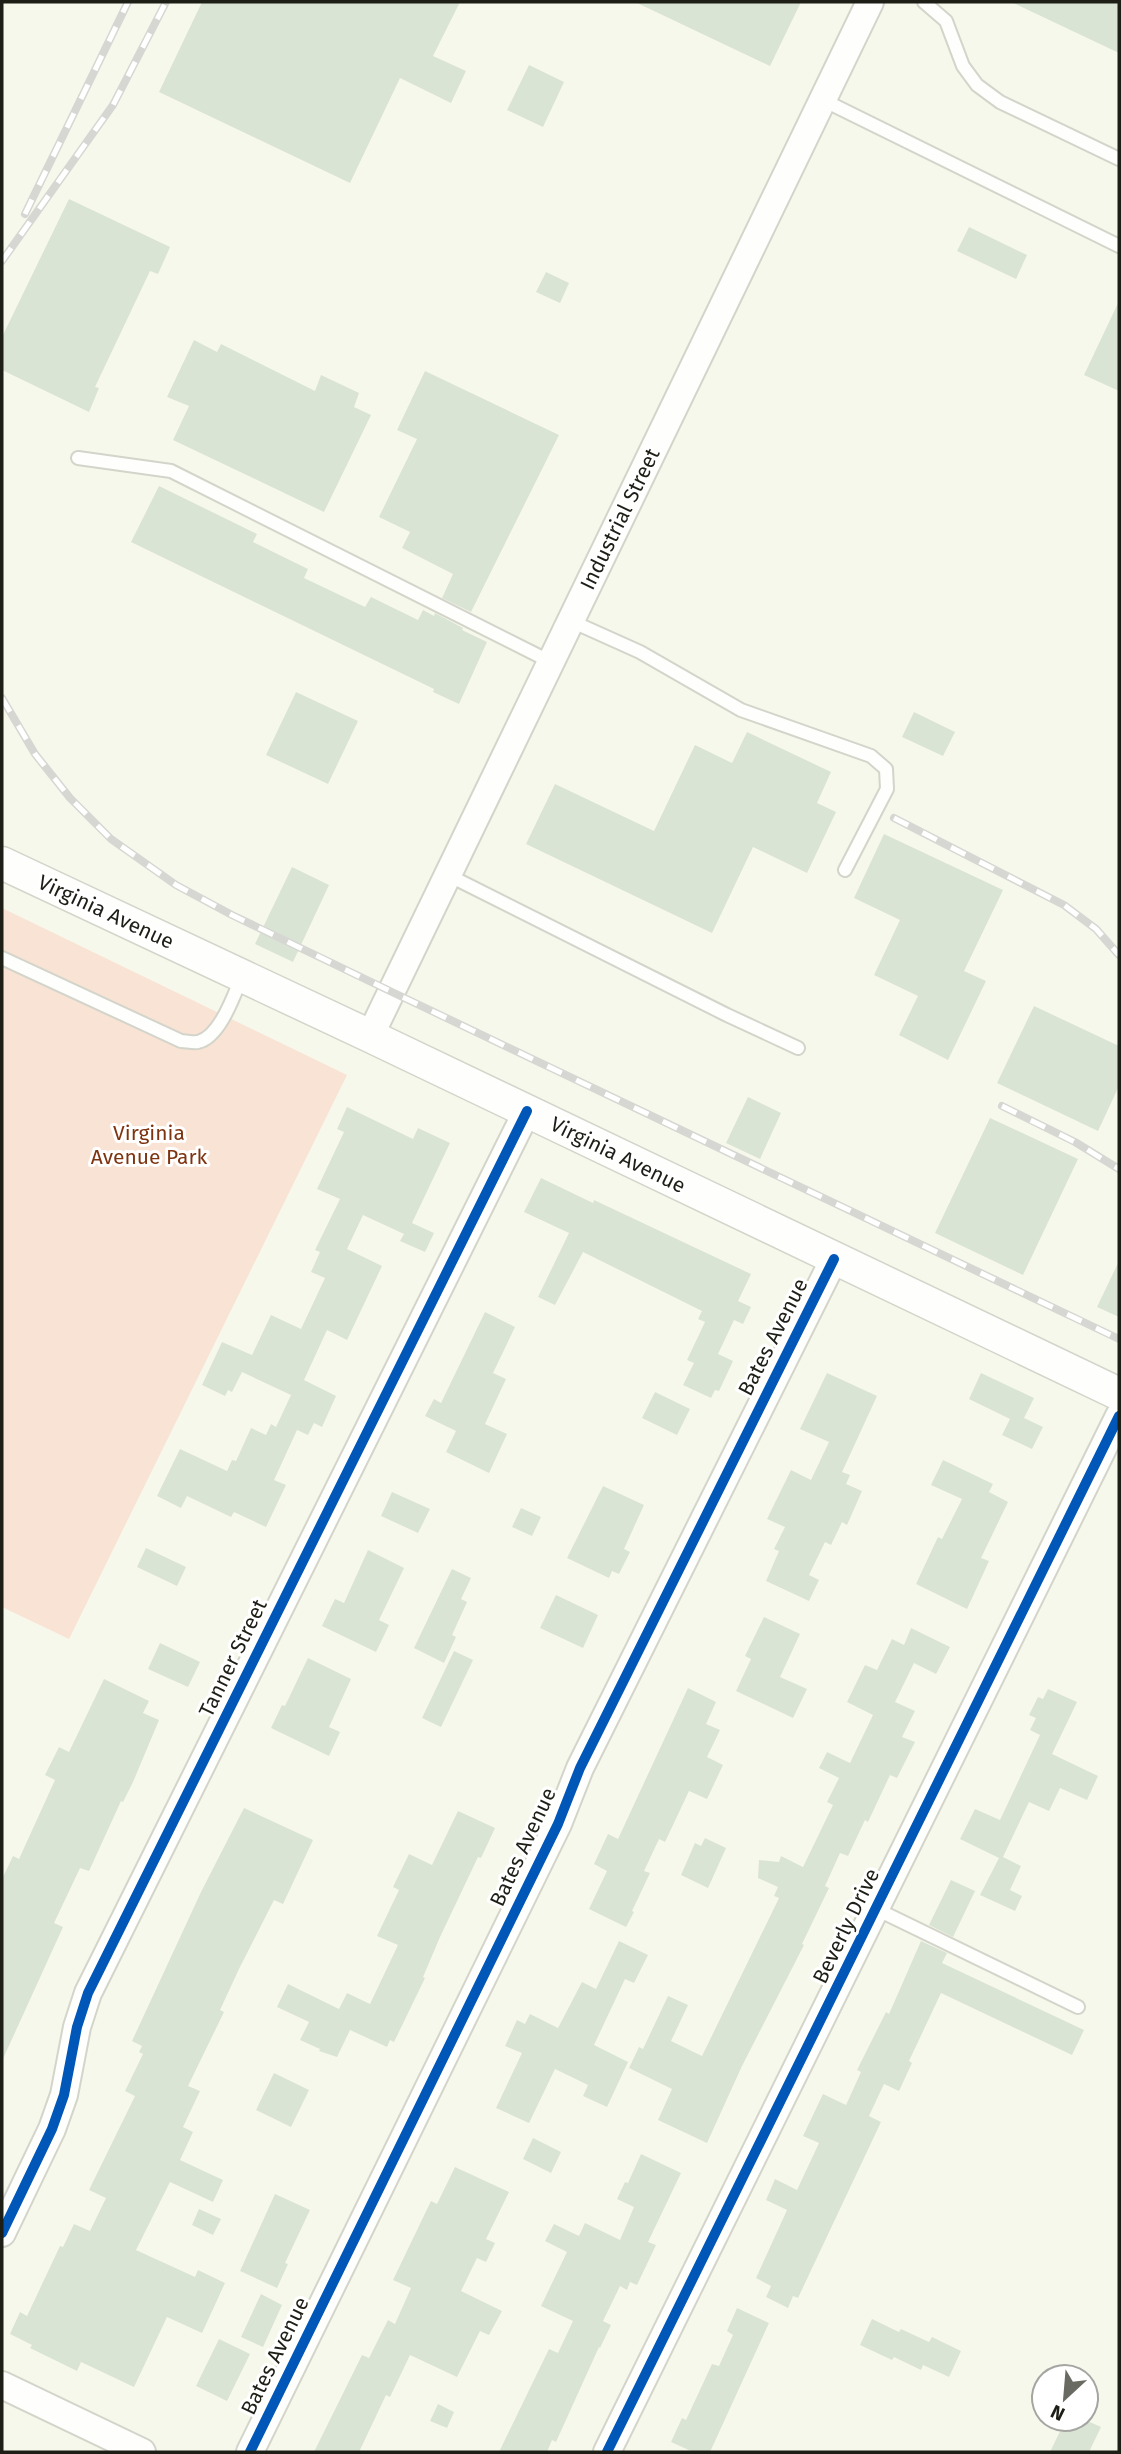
<svg xmlns="http://www.w3.org/2000/svg" width="1121" height="2454" font-family="'Fira Sans',sans-serif">
<style>
.green{fill:#f8e3d4}
.building{fill:#dae4d5}
.lines{fill:none;stroke-linecap:round;stroke-linejoin:round}
.service-casing{stroke:#d3d4ca;stroke-width:16}
.minor-casing{stroke:#d3d4ca;stroke-width:30}
.tertiary-casing{stroke:#d3d4ca;stroke-width:35}
.service{stroke:#fefefc;stroke-width:12}
.minor{stroke:#fefefc;stroke-width:26}
.tertiary{stroke:#fefefc;stroke-width:32}
.rail-casing{stroke:#d6d7d2;stroke-width:8}
.rail{stroke:#fff;stroke-width:5;stroke-dasharray:16;stroke-linecap:butt}
.cycleway-casing{stroke:#fff;stroke-width:15}
.cycleway{stroke:#0057b8;stroke-width:10}
.labels{text-anchor:middle;dominant-baseline:central;stroke-width:6;stroke-linejoin:round;paint-order:stroke}
.street-label{font-size:21px;fill:#1d1e16;stroke:#fff}
.park-label{font-size:21px;fill:#7e3410;stroke:#fff}
</style>
<rect width="100%" height="100%" fill="#f7f8ec"/>
<path class="green" d="M2 908 347 1075 69 1639 2 1607Z"/>
<g class="building">
<path d="M202 2H460L433 56 466 71 451 103 400 78 350 183 159 92Z"/>
<path d="M635 2H801L770 66Z"/>
<path d="M1011 2H1119V53Z"/>
<path d="M529 65 564 82 543 127 507 110Z"/>
<path d="M69 199 170 247 158 274 150 271 95 387 99 388 89 412 2 370V337Z"/>
<path d="M969 227 1027 255 1016 279 957 251Z"/>
<path d="M546 272 569 283 560 303 536 292Z"/>
<path d="M1119 301V391L1084 375Z"/>
<path d="M194 340 217 352 221 344 315 391 321 375 359 393 354 407 371 415 324 512 173 440 189 406 167 397Z"/>
<path d="M425 371 559 435 471 612 442 598 453 574 402 548 410 532 379 517 417 439 397 430Z"/>
<path d="M159 486 257 534 253 542 308 569 304 578 365 607 371 597 418 620 423 610 434 616 435 613 463 628 462 630 487 642 459 704 433 692 434 689 131 542Z"/>
<path d="M296 692 358 721 328 784 266 755Z"/>
<path d="M914 712 955 732 943 756 902 737Z"/>
<path d="M747 732 831 772 817 803 836 812 807 873 753 847 712 933 526 844 555 784 654 831 695 745 732 763Z"/>
<path d="M884 834 1003 890 964 971 986 981 948 1060 899 1035 918 996 874 975 900 920 854 898Z"/>
<path d="M292 867 329 885 293 962 255 944Z"/>
<path d="M1034 1006 1119 1046V1086L1098 1131 997 1083Z"/>
<path d="M748 1097 781 1113 760 1159 726 1143Z"/>
<path d="M347 1107 413 1139 418 1128 450 1143 412 1223 434 1233 425 1252 400 1241 404 1234 363 1215 347 1249 382 1266 347 1340 327 1330 304 1380 336 1396 322 1427 314 1423 308 1435 297 1430 274 1480 286 1485 266 1527 234 1512 231 1517 187 1496 181 1508 157 1496 180 1449 227 1471 232 1460 236 1461 251 1428 266 1435 271 1424 276 1427 291 1395 242 1372 232 1392 228 1390 225 1396 202 1385 222 1342 252 1355 271 1315 301 1329 325 1278 311 1272 320 1252 315 1250 340 1199 317 1189 344 1132 337 1129Z"/>
<path d="M990 1118 1078 1159 1023 1275 935 1233Z"/>
<path d="M541 1178 593 1203 594 1200 751 1274 738 1301 751 1307 743 1324 734 1320 718 1354 733 1361 719 1391 715 1390 711 1398 683 1385 694 1363 687 1360 705 1322 698 1319 702 1311 583 1252 555 1305 538 1297 569 1233 524 1212Z"/>
<path d="M1119 1261V1317L1097 1307Z"/>
<path d="M485 1312 515 1327 493 1373 506 1379 485 1424 507 1434 489 1473 446 1452 456 1431 425 1416 434 1399 441 1403Z"/>
<path d="M827 1373 877 1396 842 1472 850 1475 846 1484 862 1491 847 1525 842 1522 831 1545 825 1542 809 1575 819 1580 809 1601 766 1581 779 1551 774 1549 785 1527 767 1519 791 1470 811 1480 829 1442 800 1429Z"/>
<path d="M981 1373 1034 1398 1024 1418 1043 1427 1032 1449 1002 1435 1010 1419 969 1399Z"/>
<path d="M655 1392 690 1409 677 1435 642 1418Z"/>
<path d="M943 1460 993 1484 989 1492 1008 1502 981 1558 989 1561 967 1609 916 1584 938 1537 942 1539 962 1499 931 1485Z"/>
<path d="M603 1486 644 1505 624 1549 630 1552 619 1574 612 1571 609 1578 567 1558Z"/>
<path d="M392 1492 430 1509 418 1533 381 1516Z"/>
<path d="M521 1508 541 1517 532 1536 512 1527Z"/>
<path d="M146 1548 186 1567 177 1586 137 1567Z"/>
<path d="M368 1550 404 1568 379 1620 389 1625 376 1652 322 1626 335 1599 344 1603Z"/>
<path d="M452 1569 471 1578 461 1599 467 1602 452 1635 456 1637 444 1663 414 1648Z"/>
<path d="M556 1595 598 1615 583 1648 540 1628Z"/>
<path d="M764 1617 800 1634 780 1677 807 1689 793 1718 736 1691 751 1659 745 1656Z"/>
<path d="M911 1628 950 1647 936 1674 914 1663 895 1702 915 1711 902 1737 915 1742 897 1778 890 1775 868 1822 865 1820 848 1856 840 1853 825 1886 829 1888 802 1944 804 1945 742 2066 707 2143 658 2120 672 2089 629 2068 639 2047 643 2049 668 1996 688 2005 671 2041 702 2056 779 1898 774 1896 778 1887 758 1878 759 1860 779 1862 781 1856 803 1867 833 1805 827 1802 839 1778 819 1768 827 1752 850 1763 873 1715 847 1702 865 1665 877 1670 892 1639 904 1645Z"/>
<path d="M160 1643 200 1662 188 1687 148 1669Z"/>
<path d="M454 1651 473 1660 441 1727 422 1718Z"/>
<path d="M308 1658 351 1679 329 1727 340 1732 329 1756 271 1728 282 1705 285 1706Z"/>
<path d="M104 1679 149 1701 143 1713 159 1720 133 1782 123 1802 121 1801 89 1871 80 1868 54 1923 63 1927 2 2061V1879L13 1856 19 1859 55 1780 45 1775 59 1747 69 1752Z"/>
<path d="M688 1688 716 1702 706 1724 720 1730 707 1757 723 1765 707 1799 689 1791 665 1842 659 1839 644 1871 650 1873 632 1911 634 1912 626 1927 589 1909 607 1871 594 1864 608 1834 618 1839Z"/>
<path d="M1048 1689 1077 1702 1052 1754 1098 1776 1087 1800 1060 1788 1049 1811 1029 1802 1003 1857 1021 1866 1010 1890 1022 1896 1015 1911 980 1895 999 1858 960 1839 975 1809 1000 1820 1040 1735 1030 1730 1036 1718 1029 1715 1038 1697 1043 1699Z"/>
<path d="M244 1808 313 1840 283 1904 274 1900 239 1969 220 2010 224 2012 188 2086 200 2091 183 2127 193 2132 180 2160 223 2180 213 2202 170 2182 136 2250 195 2277 198 2270 225 2283 202 2333 167 2317 134 2387 81 2362 77 2371 30 2348 32 2345 10 2334 20 2312 27 2316 60 2246 63 2247 74 2224 90 2231 106 2198 89 2190 135 2096 125 2091 143 2054 139 2052 142 2046 132 2041 201 1892Z"/>
<path d="M458 1811 495 1828 481 1858 478 1857 440 1937 423 1977 425 1978 394 2042 390 2040 387 2047 350 2030 337 2057 319 2051 320 2049 300 2040 309 2022 277 2007 288 1984 339 2009 347 1993 370 2004 398 1945 377 1936 399 1890 393 1887 409 1854 432 1865Z"/>
<path d="M705 1838 726 1848 708 1888 681 1875 695 1843 701 1846Z"/>
<path d="M951 1880 975 1891 953 1937 929 1925Z"/>
<path d="M619 1941 648 1955 634 1983 625 1979 594 2045 628 2062 607 2107 583 2096 588 2085 555 2069 529 2123 496 2108 522 2053 505 2046 517 2020 525 2024 530 2014 558 2028 582 1982 596 1989Z"/>
<path d="M921 1941 947 1953 942 1963 1084 2030 1072 2055 941 1993 909 2061 912 2063 899 2091 884 2084 869 2116 881 2122 798 2298 793 2296 788 2308 766 2297 771 2286 756 2278 787 2210 766 2200 775 2179 797 2190 819 2143 803 2136 823 2094 846 2105 861 2072 857 2070 886 2012 889 2014Z"/>
<path d="M274 2073 309 2090 291 2127 256 2110Z"/>
<path d="M533 2138 561 2152 551 2173 523 2159Z"/>
<path d="M641 2154 681 2173 648 2242 656 2245 637 2285 630 2282 627 2290 620 2286 603 2321 611 2325 600 2348 599 2347 556 2442 552 2440 547 2452H499L549 2349 558 2353 573 2321 541 2306 567 2252 545 2241 554 2224 579 2236 585 2223 620 2240 634 2207 617 2199 625 2182 628 2183Z"/>
<path d="M455 2167 509 2192 486 2239 495 2243 486 2262 477 2258 461 2291 502 2311 489 2335 480 2331 457 2377 410 2355 390 2397 386 2395 359 2452H314L362 2355 369 2358 388 2320 395 2324 411 2288 393 2280 431 2201 437 2204Z"/>
<path d="M275 2194 310 2210 285 2263 288 2264 277 2288 240 2271Z"/>
<path d="M199 2209 221 2219 213 2235 192 2225Z"/>
<path d="M261 2294 282 2305 263 2347 241 2337Z"/>
<path d="M737 2308 769 2323 710 2452H693L671 2442 682 2418 686 2420 712 2364 719 2366 733 2335 727 2331Z"/>
<path d="M872 2319 899 2332 901 2329 929 2342 932 2337 961 2351 949 2377 923 2365 921 2370 894 2357 892 2360 860 2345Z"/>
<path d="M219 2339 250 2354 227 2401 196 2386Z"/>
<path d="M438 2404 454 2412 447 2428 430 2421Z"/>
<path d="M1066 2419H1083L1101 2427 1089 2452H1050Z"/>
</g>
<g class="lines">
<g class="service-casing">
<g id="service">
<path d="M924 2 946 21 963 66 977 85 1000 102 1119 159"/>
<path d="M823 100 1119 246"/>
<path d="M78 458 171 471 551 662"/>
<path d="M571 621 640 652 741 710 871 756 886 769 887 789 845 870"/>
<path d="M448 875 727 1015 798 1048"/>
<path d="M2 958 181 1041C186 1041 193 1043 198 1042 220 1037 234 995 242 976"/>
<path d="M876 1909 1078 2007"/>
</g>
</g>
<g class="minor-casing">
<g id="minor">
<path d="M370 1036 870 2"/>
<path d="M2 2233 52 2129 64 2095 77 2027 88 1993 527 1111"/>
<path d="M2 2385 142 2452"/>
<path d="M250 2452 558 1824 580 1768 834 1259"/>
<path d="M607 2452 1119 1416"/>
</g>
</g>
<g class="tertiary-casing">
<path id="tertiary" d="M2 863 370 1036 1119 1394"/>
</g>
<use href="#service" class="service"/>
<use href="#minor" class="minor"/>
<use href="#tertiary" class="tertiary"/>
<g class="rail-casing">
<g id="rail">
<path d="M25 214 128 2"/>
<path d="M2 261 113 105 166 2"/>
<path d="M2 698 35 754 70 798 111 839 176 885 232 915 392 992 1119 1339"/>
<path d="M894 818 1064 905 1096 929 1119 955"/>
<path d="M1002 1106 1075 1142 1119 1169"/>
</g>
</g>
<use href="#rail" class="rail"/>
<g class="cycleway-casing">
<g id="cycleway">
<path d="M2 2233 52 2129 64 2095 77 2027 88 1993 527 1111"/>
<path d="M250 2452 558 1824 580 1768 834 1259"/>
<path d="M607 2452 1119 1416"/>
</g>
</g>
<use href="#cycleway" class="cycleway"/>
</g>
<g class="labels">
<g class="street-label">
<text transform="translate(620 519) rotate(-64)">Industrial Street</text>
<text transform="translate(106 912) rotate(25)">Virginia Avenue</text>
<text transform="translate(618 1155) rotate(26)">Virginia Avenue</text>
<text transform="translate(773 1337) rotate(-63)">Bates Avenue</text>
<text transform="translate(233 1658) rotate(-64)">Tanner Street</text>
<text transform="translate(523 1847) rotate(-65)">Bates Avenue</text>
<text transform="translate(846 1926) rotate(-64)">Beverly Drive</text>
<text transform="translate(275 2356) rotate(-64)">Bates Avenue</text>
</g>
<g class="park-label">
<text x="149" y="1133">Virginia<tspan x="149" dy="24">Avenue Park</tspan></text>
</g>
</g>
<rect width="1121" height="2454" fill="none" stroke="#1d1e16" stroke-width="7"/>
<g transform="translate(1065 2398) rotate(206)"><circle r="33" fill="#ffffff" stroke="#a5a5a2" stroke-width="2"/>
<path d="M0-5L12 26L0 18L-12 26Z" fill="#696a61"/>
<text y="-10" font-size="19" font-weight="bold" text-anchor="middle" fill="#1d1e16">N</text>
</g>
</svg>
